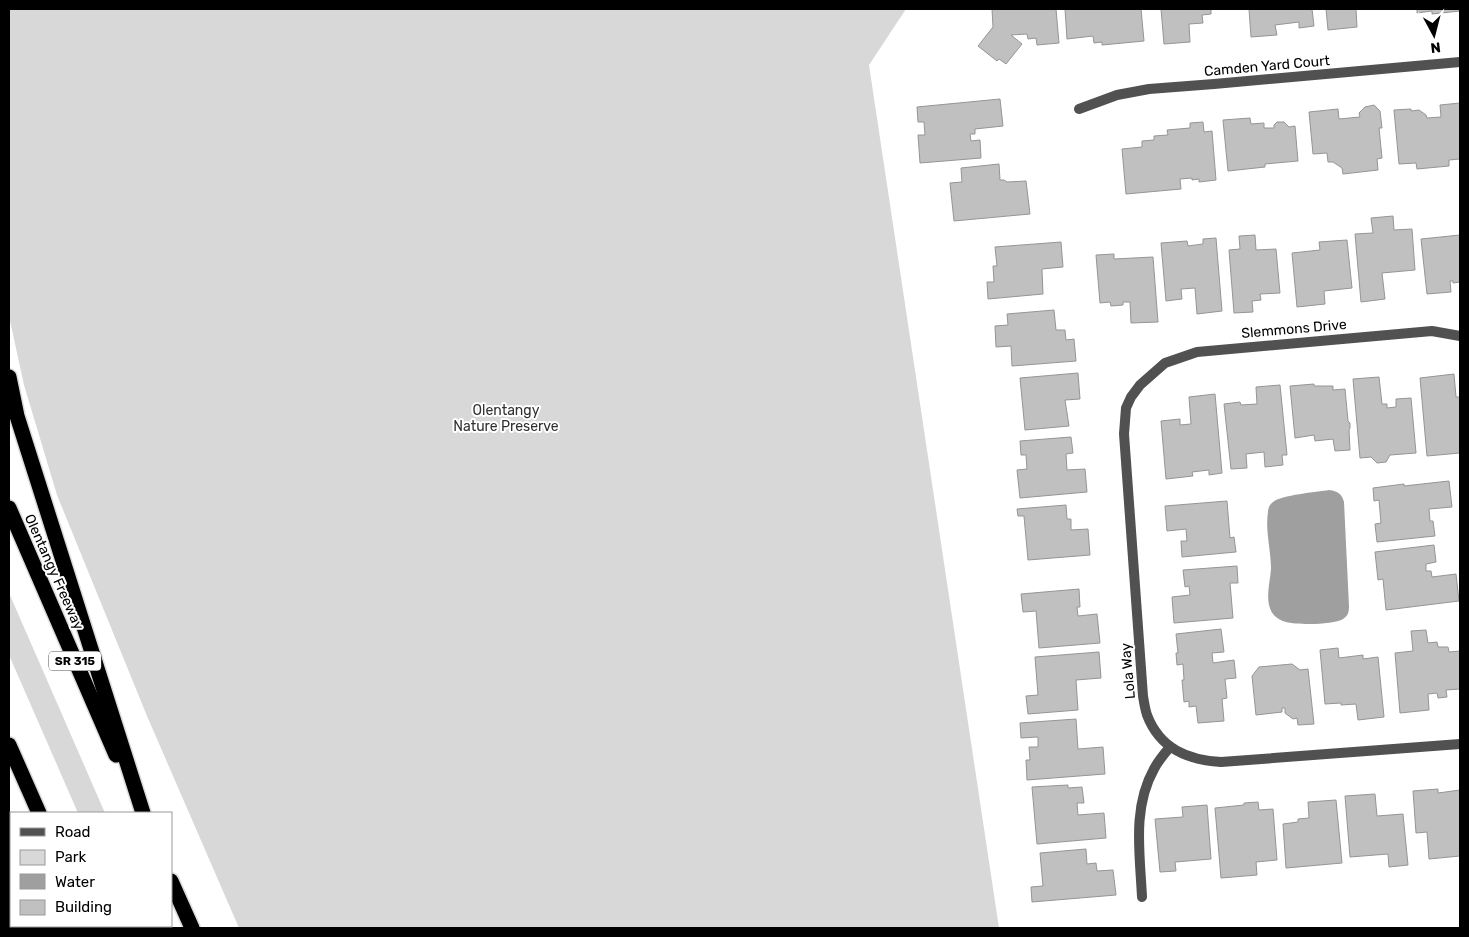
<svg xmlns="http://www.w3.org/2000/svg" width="1469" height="937" font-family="Rubik,sans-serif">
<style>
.green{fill:#d8d8d8}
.water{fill:#9f9f9f}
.building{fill:#c0c0c0;stroke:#959595}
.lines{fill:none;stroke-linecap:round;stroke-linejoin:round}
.motorway-casing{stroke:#dbdbdb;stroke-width:18}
.service{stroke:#515151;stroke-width:10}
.minor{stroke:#515151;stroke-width:10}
.motorway{stroke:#000;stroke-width:15}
.labels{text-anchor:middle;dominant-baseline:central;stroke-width:4;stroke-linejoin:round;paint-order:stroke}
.shield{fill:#fff;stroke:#4c4c4c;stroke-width:1}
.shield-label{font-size:12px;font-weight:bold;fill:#000}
.street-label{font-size:14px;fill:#000;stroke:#fff}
.park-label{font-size:14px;fill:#2f2f2f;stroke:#fff}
</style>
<rect width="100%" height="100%" fill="#fff"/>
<g class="green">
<path d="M9 9H906L869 65 999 928H239L147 716 57 495 24 385 9 316Z"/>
<path d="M9 593 105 813H78L9 655Z"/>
<path d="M9 836 11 842V926H50L51 928H9Z"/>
</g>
<path class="water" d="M1329 490C1338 491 1342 494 1344 502L1349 606C1349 612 1348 616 1343 619 1334 625 1297 625 1286 622 1282 621 1276 618 1273 614 1264 602 1270 583 1271 569 1271 550 1265 530 1268 512 1268 508 1270 504 1273 502 1281 495 1317 492 1329 490Z"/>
<g class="building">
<path d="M992 9H1056L1059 43 1037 45 1036 38 1028 39 1027 34 1011 35 1022 44 1006 64 999 59 997 61 978 46 993 27Z"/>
<path d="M1065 9H1141L1144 41 1102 45V42L1094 43 1093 36 1067 39Z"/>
<path d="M1161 9H1213H1211V14L1202 15 1203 23 1189 24 1190 42 1164 44Z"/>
<path d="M1249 9H1312L1314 26 1299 28V22L1275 25 1277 35 1251 37Z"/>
<path d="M1326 9H1356L1357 27 1328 30Z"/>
<path d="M1417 9H1460V13V11L1432 14V11L1417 13Z"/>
<path d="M1000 99 1003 126 975 129V134H970L971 141 980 140 981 158 920 163 918 135H925L924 122H918L917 107Z"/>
<path d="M1460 103V159L1449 160V166L1417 169 1416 163 1399 164 1394 110 1411 109V111L1419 110 1426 115 1427 118 1441 117 1440 105Z"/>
<path d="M1374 105 1380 111 1382 128H1379L1382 158 1377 159 1378 170 1343 174 1342 168 1333 162H1328L1327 153 1313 154 1309 112 1338 109 1339 119 1360 117 1359 113 1365 107Z"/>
<path d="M1250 118 1251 124 1264 123V128H1274V125L1277 122H1284L1289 127 1295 126 1298 161 1265 164V167L1228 171 1223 120Z"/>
<path d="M1203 122 1204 132 1212 131 1216 180 1199 182V179L1192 180V178L1180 179 1181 189 1126 194 1122 149 1142 147V141L1154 140V136L1168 135 1167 130 1190 128V123Z"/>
<path d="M999 164 1000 180H1004L1007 182 1026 181 1030 214 954 221 950 183 962 182 961 168Z"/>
<path d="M1393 216 1394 230 1412 229 1415 270 1382 273 1385 299 1361 302 1355 234 1373 233 1371 218Z"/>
<path d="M1255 235 1256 250 1276 249 1280 293 1260 294 1261 300 1252 301 1253 312 1234 313 1229 250 1240 249 1239 236Z"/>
<path d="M1460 235V282L1453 283V281H1450L1451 292 1427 294 1421 239Z"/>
<path d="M1216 238 1222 311 1197 314 1195 288 1181 289 1182 299 1166 301 1161 243 1187 241 1188 246 1203 244V239Z"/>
<path d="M1347 240 1352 288 1324 291 1325 304 1297 307 1292 253 1320 250 1319 242Z"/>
<path d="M1061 242 1063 267 1042 269 1043 294 988 299 987 282H994L993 266H997L995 247Z"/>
<path d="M1114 254V259L1153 257 1158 322 1131 323 1130 302H1123V305L1111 306 1110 302 1100 303 1096 255Z"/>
<path d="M1054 310 1056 330H1065L1066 340 1074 339 1076 361 1012 366 1011 346 996 347 995 326 1008 325 1007 314Z"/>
<path d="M1078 373 1080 399 1065 400 1069 426 1025 430 1020 378Z"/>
<path d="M1454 374 1456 397H1460V453L1427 456 1420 378Z"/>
<path d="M1379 377 1382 404H1387V408L1396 407V399L1411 398 1416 453 1390 455 1386 462 1377 463 1371 457 1360 458 1353 379Z"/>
<path d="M1314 384V386H1333V390L1345 389 1348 421 1350 423V428L1349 430 1350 450 1335 451 1333 439 1315 441 1314 435 1295 438 1290 386Z"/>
<path d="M1280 385 1287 455H1282L1283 465 1265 467 1264 452 1246 454 1247 468 1231 469 1224 404 1240 402 1241 405 1257 404 1256 387Z"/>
<path d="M1215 394 1222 473 1209 475V470L1192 472 1193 476 1166 479 1161 421 1180 419V425L1191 424 1189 397Z"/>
<path d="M1071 437 1073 453 1066 454 1067 470 1085 469 1087 492 1020 498 1017 470 1027 469 1026 455H1021L1020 441Z"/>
<path d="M1449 481 1452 507 1429 509 1430 521H1433L1435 536 1377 542 1375 524 1381 523 1379 500 1374 501 1373 488 1404 484V486Z"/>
<path d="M1227 501 1230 538 1234 537 1236 552 1182 557 1181 541H1187L1186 529 1167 531 1165 506Z"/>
<path d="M1066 505 1067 519H1071V530L1088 529 1090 555 1028 560 1024 516H1018L1017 509Z"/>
<path d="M1434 545 1436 562 1426 564V571H1431L1432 577 1456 574 1459 601 1386 610 1383 579 1378 580 1375 552Z"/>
<path d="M1237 566 1238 583H1230L1233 618 1174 623 1172 597 1190 595 1189 586 1185 587 1183 570Z"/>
<path d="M1079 589 1080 607H1077L1078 616 1097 614 1100 643 1039 648 1036 611 1023 612 1021 594Z"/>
<path d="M1221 629 1224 652 1212 653 1213 663 1234 660 1236 678 1225 679 1227 698 1222 699 1224 721 1198 723 1196 706 1189 707V701L1184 702 1182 680H1184L1183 664 1177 665 1176 653H1178L1176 634Z"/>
<path d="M1426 630 1428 643 1437 642 1438 647H1448L1449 652 1460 651V689L1446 690 1447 697 1438 698 1437 693 1428 694 1429 710 1400 713 1395 653 1413 651 1411 631Z"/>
<path d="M1338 648 1339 658 1363 655V659L1378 657 1384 717 1358 720 1356 704 1341 705V703L1325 704 1320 650Z"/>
<path d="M1099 652 1101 678 1076 680 1078 710 1028 714 1026 696 1038 695 1035 657Z"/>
<path d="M1292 664 1300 670 1308 669 1314 724 1298 725 1297 718 1293 719 1285 713V708H1282V712L1256 715 1252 676 1259 667Z"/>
<path d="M1076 719 1078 749 1103 747 1105 774 1027 780 1026 760H1030L1029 747H1038V737L1021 738 1020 723Z"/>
<path d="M1068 785V788L1082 787 1084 803H1077L1078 815 1104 813 1106 838 1037 844 1032 787Z"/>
<path d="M1438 789V793L1460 790V856L1429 859 1427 832 1416 833 1413 791Z"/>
<path d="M1375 794 1377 816 1403 814 1408 865 1389 867 1388 854 1350 857 1345 796Z"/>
<path d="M1336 800 1342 863 1286 868 1283 824 1298 822V819L1309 818 1308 802Z"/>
<path d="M1258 802 1259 810 1273 809 1277 860 1256 862 1257 875 1221 878 1215 808 1244 805V803Z"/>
<path d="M1207 805 1211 859 1175 862 1176 871 1160 872 1155 819 1183 817 1182 807Z"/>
<path d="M1086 849 1087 864 1096 863 1097 871 1113 870 1116 895 1032 902 1031 887 1043 886 1040 853Z"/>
</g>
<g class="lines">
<g class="motorway-casing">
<g id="motorway">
<path d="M9 377 17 416 143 813"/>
<path d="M9 508 116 755"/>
<path d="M9 745 39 813"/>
<path d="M171 881 192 928"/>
<path d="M89 926 90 928"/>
</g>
</g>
<path class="service" d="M1142 897C1140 854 1132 808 1154 769 1158 761 1164 754 1170 747"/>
<g class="minor">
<path d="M1079 109 1117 95 1149 89 1214 84 1460 62"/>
<path d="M1460 336 1432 331 1197 352 1165 363 1140 385 1131 397 1126 408 1124 434 1143 696C1144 702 1145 709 1147 715 1160 749 1188 760 1221 762L1460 744"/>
</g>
<use href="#motorway" class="motorway"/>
</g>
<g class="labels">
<rect class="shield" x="49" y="651.5" width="52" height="19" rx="4"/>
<g class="shield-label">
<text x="75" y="661">SR 315</text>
</g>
<g class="street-label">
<text transform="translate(1267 66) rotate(-5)">Camden Yard Court</text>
<text transform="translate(1294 329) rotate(-5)">Slemmons Drive</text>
<text transform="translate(54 572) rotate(66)">Olentangy Freeway</text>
<text transform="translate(1128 671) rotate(-95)">Lola Way</text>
</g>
<g class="park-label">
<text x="506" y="410">Olentangy<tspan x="506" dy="16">Nature Preserve</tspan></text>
</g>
</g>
<rect width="1469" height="937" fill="none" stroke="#000000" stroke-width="20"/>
<rect x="10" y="812" width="162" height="115" fill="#ffffff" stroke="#999999"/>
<rect x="20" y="828" width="25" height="8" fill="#515151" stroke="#999999"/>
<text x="55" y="837" font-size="15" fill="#000000">Road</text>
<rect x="20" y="850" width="25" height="15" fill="#d8d8d8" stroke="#999999"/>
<text x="55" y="862" font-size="15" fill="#000000">Park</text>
<rect x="20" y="874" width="25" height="15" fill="#9f9f9f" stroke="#999999"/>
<text x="55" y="887" font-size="15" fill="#000000">Water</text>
<rect x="20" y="900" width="25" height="15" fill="#c0c0c0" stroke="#999999"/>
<text x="55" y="912" font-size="15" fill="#000000">Building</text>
<g transform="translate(1434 35) rotate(173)" stroke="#ffffff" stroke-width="4" paint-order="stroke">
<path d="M0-4L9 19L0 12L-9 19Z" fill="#000000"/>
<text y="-8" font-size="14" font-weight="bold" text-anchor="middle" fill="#000000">N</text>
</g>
</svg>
